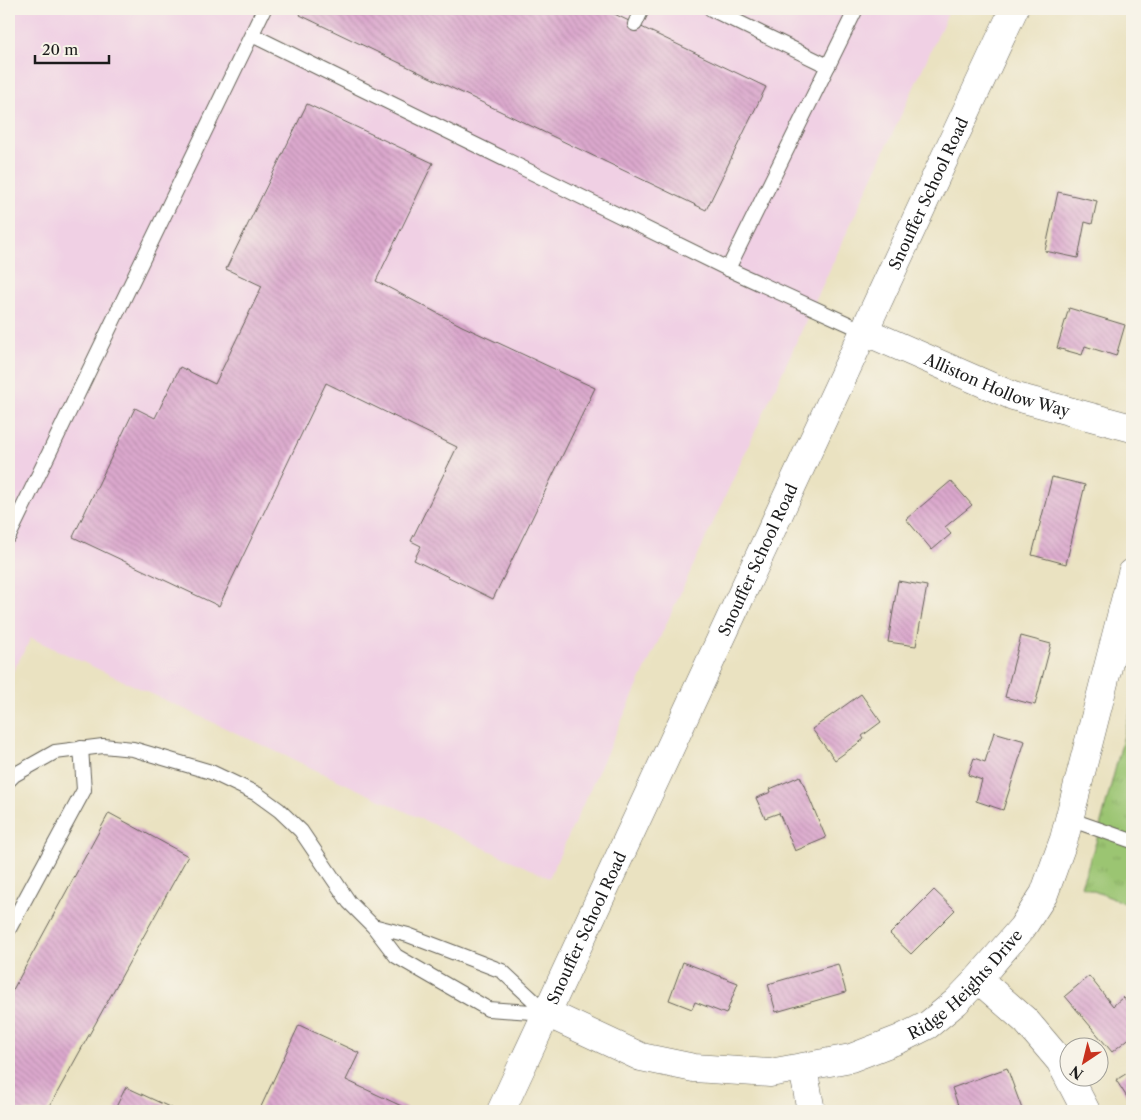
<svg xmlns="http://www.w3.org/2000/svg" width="1141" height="1120" font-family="'Libre Caslon Text',serif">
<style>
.built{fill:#f0d0e4}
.park{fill:url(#park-tufts);stroke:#5c7047}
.building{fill:url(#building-back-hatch)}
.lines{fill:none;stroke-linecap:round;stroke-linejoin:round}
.service-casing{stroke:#646156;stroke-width:16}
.minor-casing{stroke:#646156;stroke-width:29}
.secondary-casing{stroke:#646156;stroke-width:29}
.service{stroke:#fff;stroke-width:14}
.minor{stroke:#fff;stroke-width:28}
.secondary{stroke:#fff;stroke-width:28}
.labels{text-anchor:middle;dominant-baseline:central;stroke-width:4.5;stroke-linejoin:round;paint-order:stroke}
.street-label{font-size:16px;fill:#1c1c1c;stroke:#f7f3e8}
</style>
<defs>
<pattern id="park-tufts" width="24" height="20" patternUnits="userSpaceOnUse" patternTransform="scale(1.25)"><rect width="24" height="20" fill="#9bc572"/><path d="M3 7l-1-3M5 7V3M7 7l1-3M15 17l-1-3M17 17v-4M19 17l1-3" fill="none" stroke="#85a962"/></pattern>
<pattern id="building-back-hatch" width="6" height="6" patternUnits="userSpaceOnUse" patternTransform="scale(1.25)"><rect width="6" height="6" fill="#dba8cd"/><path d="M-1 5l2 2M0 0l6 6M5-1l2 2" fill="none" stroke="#bb90af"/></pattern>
</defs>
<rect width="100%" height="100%" fill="#f7f3e8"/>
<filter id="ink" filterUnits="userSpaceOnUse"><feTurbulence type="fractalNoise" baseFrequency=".02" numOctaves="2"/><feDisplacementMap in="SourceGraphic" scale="10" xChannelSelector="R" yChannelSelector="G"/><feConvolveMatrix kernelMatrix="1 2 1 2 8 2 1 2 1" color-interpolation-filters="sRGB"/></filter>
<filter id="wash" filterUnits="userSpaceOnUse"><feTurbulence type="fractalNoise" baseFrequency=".0096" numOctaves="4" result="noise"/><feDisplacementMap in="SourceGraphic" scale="20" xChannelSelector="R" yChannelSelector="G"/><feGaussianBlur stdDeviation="1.12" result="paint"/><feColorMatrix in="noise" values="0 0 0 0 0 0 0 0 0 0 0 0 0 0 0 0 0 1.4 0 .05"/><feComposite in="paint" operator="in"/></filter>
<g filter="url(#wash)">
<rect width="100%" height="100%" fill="#eae2c1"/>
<path class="built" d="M9 9H950L549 878 31 638 9 679Z"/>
<path class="park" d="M1132 705V906L1081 886 1096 842Z"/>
<g id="blocks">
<g class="building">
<path d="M303 9H604L766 87 706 210 300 15Z"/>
<path d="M307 104 433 163 376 281 462 326 595 388 493 599 414 560 421 546 411 541 457 447 326 383 219 606 73 537 135 408 155 418 180 367 215 384 262 286 226 269Z"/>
<path d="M1058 192 1097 201 1092 224 1085 222 1078 258 1045 251Z"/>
<path d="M1069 308 1125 325 1116 356 1085 346 1082 355 1057 348Z"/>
<path d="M1052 477 1085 485 1066 564 1032 555Z"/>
<path d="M951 481 972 505 945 527 951 534 932 550 906 519Z"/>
<path d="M898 581 927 586 916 646 888 642Z"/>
<path d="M1021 636 1051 644 1035 705 1005 697Z"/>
<path d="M861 694 881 722 862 736 864 739 835 760 812 729Z"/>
<path d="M994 732 1025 741 1003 810 976 801 982 780 968 775 974 758 985 762Z"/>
<path d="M800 776 826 838 795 851 779 813 765 818 756 798 771 792 770 789Z"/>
<path d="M109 813 188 856 47 1111H9V997Z"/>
<path d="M934 890 955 910 911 954 890 934Z"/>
<path d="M683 962 738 983 726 1014 695 1002 692 1009 669 1000Z"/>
<path d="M838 964 846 992 776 1012 768 984Z"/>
<path d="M1089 976 1113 1006 1123 997 1132 1007V1036L1112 1052 1065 996Z"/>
<path d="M299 1025 359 1053 346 1080 412 1111H259Z"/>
<path d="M1007 1068 1022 1109 1017 1111H960L952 1088Z"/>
<path d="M1132 1070V1105L1116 1080Z"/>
<path d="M126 1087 178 1111H120L115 1109Z"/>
</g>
</g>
</g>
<g filter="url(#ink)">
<use href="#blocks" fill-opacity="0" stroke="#646156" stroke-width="1"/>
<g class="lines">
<g class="service-casing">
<g id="service">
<path d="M711 9 828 66"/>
<path d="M635 24 642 9"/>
<path d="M252 35 728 269 864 331"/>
<path d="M728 269 856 9"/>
<path d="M9 536 264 9"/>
<path d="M9 780 14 775 55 752 103 746 133 749 211 772 257 794 279 810 301 831 349 902 373 926 396 956 488 1009 547 1013 502 971 408 935 373 926"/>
<path d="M1069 819 1132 841"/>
<path d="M9 929 84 790 81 748"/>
</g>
</g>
<g class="minor-casing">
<g id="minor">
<path id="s1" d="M864 331 1013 396 1132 428"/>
<path d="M978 979 1026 1021 1060 1061 1086 1111"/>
<path id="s2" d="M547 1013 641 1057 694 1068 770 1073 851 1058 900 1039 928 1025 956 1002 978 979 1022 928 1044 894 1064 839 1132 573"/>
<path d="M803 1068 811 1111"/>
</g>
</g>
<g class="secondary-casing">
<g id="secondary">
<path id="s3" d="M501 1111 1014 9"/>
</g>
</g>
<use href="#service" class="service"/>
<use href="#minor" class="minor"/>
<use href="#secondary" class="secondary"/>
</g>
</g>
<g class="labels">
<g class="street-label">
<text stroke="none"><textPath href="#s3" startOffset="1012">Snouffer School Road</textPath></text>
<text stroke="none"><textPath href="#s1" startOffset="144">Alliston Hollow Way</textPath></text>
<text stroke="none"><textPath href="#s3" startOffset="608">Snouffer School Road</textPath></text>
<text stroke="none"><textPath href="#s3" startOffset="202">Snouffer School Road</textPath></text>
<text stroke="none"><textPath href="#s2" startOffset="455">Ridge Heights Drive</textPath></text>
</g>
</g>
<rect width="1141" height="1120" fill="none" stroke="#f7f3e8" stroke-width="30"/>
<g transform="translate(1084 1062) rotate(215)"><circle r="24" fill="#f7f3e8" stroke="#9f9d96"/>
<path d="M0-4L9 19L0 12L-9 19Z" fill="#c8321e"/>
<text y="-8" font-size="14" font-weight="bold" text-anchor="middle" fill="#1c1c1c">N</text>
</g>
<path d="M35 55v8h74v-8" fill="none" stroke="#1c1c1c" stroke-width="2.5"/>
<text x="42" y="55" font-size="15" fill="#1c1c1c" stroke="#f7f3e8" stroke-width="4" paint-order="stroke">20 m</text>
</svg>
